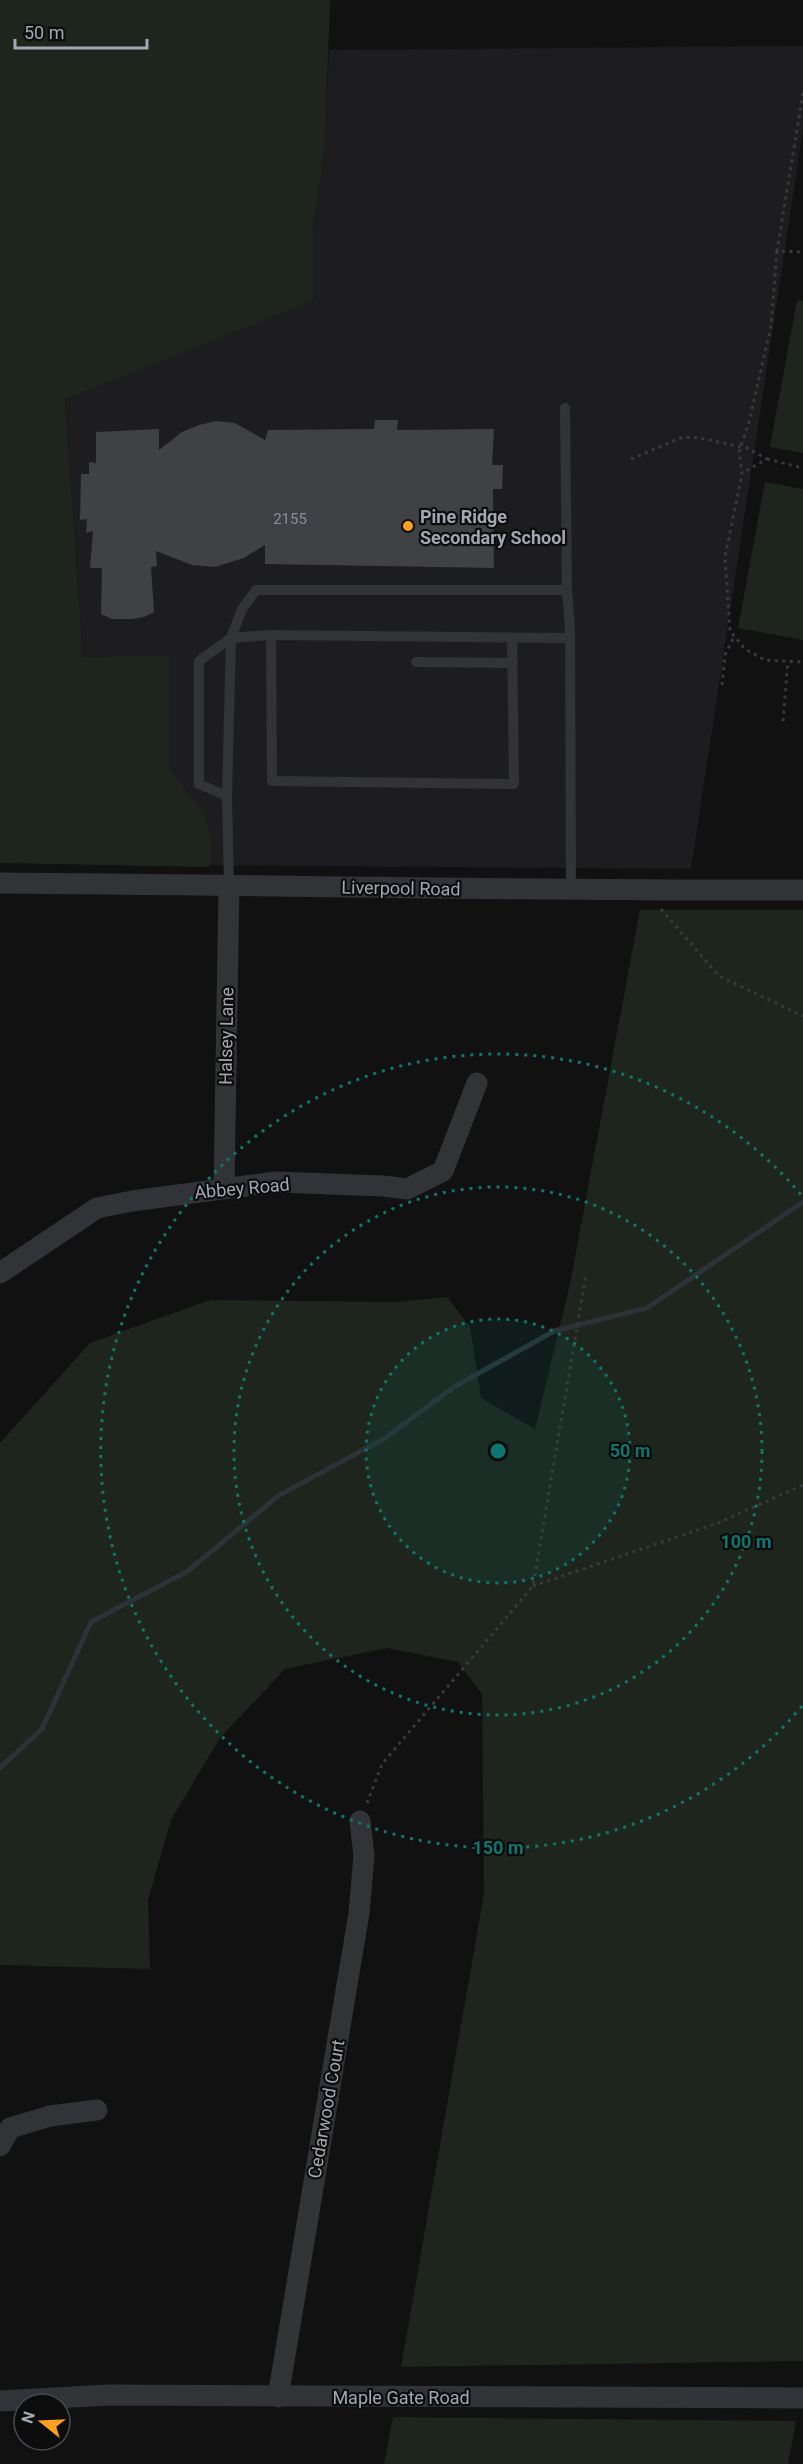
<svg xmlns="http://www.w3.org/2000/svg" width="803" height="2464" font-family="Roboto,sans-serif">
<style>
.built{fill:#1d1d1f}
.green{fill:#1d251d}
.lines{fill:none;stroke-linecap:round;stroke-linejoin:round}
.stream{stroke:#293338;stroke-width:5}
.building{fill:#404145}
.path{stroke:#373a3f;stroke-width:3;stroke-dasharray:3 4.5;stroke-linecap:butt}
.lane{stroke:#323337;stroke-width:10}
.street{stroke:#323337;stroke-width:21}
.ring{fill:none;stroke:#0f766e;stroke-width:3;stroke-dasharray:3 6}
.poi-dot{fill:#fb9f20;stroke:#0c0c0d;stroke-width:2}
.labels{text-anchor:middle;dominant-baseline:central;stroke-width:4.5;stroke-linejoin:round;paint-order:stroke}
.number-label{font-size:15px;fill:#898e98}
.poi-label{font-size:18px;font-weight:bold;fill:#a1a8b4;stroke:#0c0c0d;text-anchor:start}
.street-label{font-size:18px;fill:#a1a8b4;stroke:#0c0c0d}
.centre{fill:#0f766e;stroke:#0c0c0d;stroke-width:3}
.ring-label{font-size:18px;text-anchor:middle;font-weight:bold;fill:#0f766e;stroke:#0c0c0d;stroke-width:4.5;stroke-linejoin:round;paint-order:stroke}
</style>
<rect width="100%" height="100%" fill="#111112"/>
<path class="built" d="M803 46V129L691 869 211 865V841L204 813 169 768V655L83 659 65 398 313 301V227L325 146 329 50Z"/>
<g class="green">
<path d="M0 0H330L325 146 313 227V301L65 399 83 658 169 655V768L204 813 211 841V865L207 867 0 863Z"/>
<path d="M797 300 803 301V453L770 447Z"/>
<path d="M765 482 803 489V640L738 628Z"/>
<path d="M640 910H803V2361L401 2367 484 1894 482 1694 458 1662 387 1648 285 1669 220 1738 171 1820 148 1900 150 1969 0 1965V1443L90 1343 210 1300 397 1302 447 1297 470 1327 481 1398 535 1429 570 1284Z"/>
<path d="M393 2417 796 2421 788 2464H384Z"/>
</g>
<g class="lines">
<path class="stream" d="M0 1768 42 1729 91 1622 188 1571 278 1496 385 1438 454 1387 554 1331 647 1308 803 1202"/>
</g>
<path class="building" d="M375 420H398L397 430 494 429 492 465H503L502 489H493L494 568 265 564V545L244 558 215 567 192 565 156 551 157 566 151 567 154 612 144 617 131 619H112L101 614 102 568H90L93 531 86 533 87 519 80 520 81 474H89V462L96 463V432L159 429V450L182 432 199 425 216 421 235 423 265 440 268 430 374 429Z"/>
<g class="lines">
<g class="path">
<path d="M803 93 777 251 803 252"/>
<path d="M777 251 771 326 749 422 739 452 742 473 725 557 730 631 745 649 765 660 803 662"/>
<path d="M631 459 683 437 700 438 747 448 767 459 742 473"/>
<path d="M767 459 803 468"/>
<path d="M722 685 725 655 734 637"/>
<path d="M783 721 788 661"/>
<path d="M661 909 719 976 803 1016"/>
<path d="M533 1586 718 1523 803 1485"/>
<path d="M367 1803 382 1764 533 1586 586 1274"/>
</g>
<g class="lane">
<path d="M565 408 567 590"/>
<path d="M271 635 272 781 514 784 512 638"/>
<path d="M416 662 513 663"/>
<path d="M227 796 199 784V661L231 638 271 635 570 638"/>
<path d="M229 885 227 796 231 638 242 609 256 590H567L570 629 571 891"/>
</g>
<g class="street">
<path d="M0 883C268 885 535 891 803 890"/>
<path d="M224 1188 229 885"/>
<path d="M0 1273 97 1208 132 1201 276 1182 383 1186 407 1189 443 1171 477 1083"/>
<path d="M0 2146 10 2128 50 2116 97 2110"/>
<path d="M278 2397 359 1913 364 1856 360 1821"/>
<path d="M0 2401 109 2395 803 2398"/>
</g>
</g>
<circle cx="498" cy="1451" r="132" fill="#0f766e" fill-opacity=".12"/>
<g class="ring">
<circle cx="498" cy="1451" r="132"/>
<circle cx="498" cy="1451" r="264"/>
<path d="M802 1706A397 397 0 1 1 802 1196"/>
</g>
<circle class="poi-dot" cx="408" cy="526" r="6"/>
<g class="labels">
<g class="number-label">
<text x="290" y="519">2155</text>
</g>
<g class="poi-label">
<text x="420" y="516">Pine Ridge<tspan x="420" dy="21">Secondary School</tspan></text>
</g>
<g class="street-label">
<text transform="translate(401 888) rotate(1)">Liverpool Road</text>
<text transform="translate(226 1036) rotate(-89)">Halsey Lane</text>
<text transform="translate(242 1188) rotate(-5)">Abbey Road</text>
<text transform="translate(326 2109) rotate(-80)">Cedarwood Court</text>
<text x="401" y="2397">Maple Gate Road</text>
</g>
</g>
<circle cx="498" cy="1451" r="9" class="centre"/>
<g class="ring-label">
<text x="630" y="1457">50 m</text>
<text x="746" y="1548">100 m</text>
<text x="498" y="1854">150 m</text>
</g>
<g transform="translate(42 2422) rotate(288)"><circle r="28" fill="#0c0c0d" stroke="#484a50" stroke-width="1.5"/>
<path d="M0-4.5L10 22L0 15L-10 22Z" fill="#fb9f20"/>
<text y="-9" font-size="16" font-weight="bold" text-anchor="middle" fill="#a1a8b4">N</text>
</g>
<path d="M15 39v9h132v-9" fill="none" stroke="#a1a8b4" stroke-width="3"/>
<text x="24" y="39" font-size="18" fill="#a1a8b4" stroke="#0c0c0d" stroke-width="4.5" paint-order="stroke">50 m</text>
</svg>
